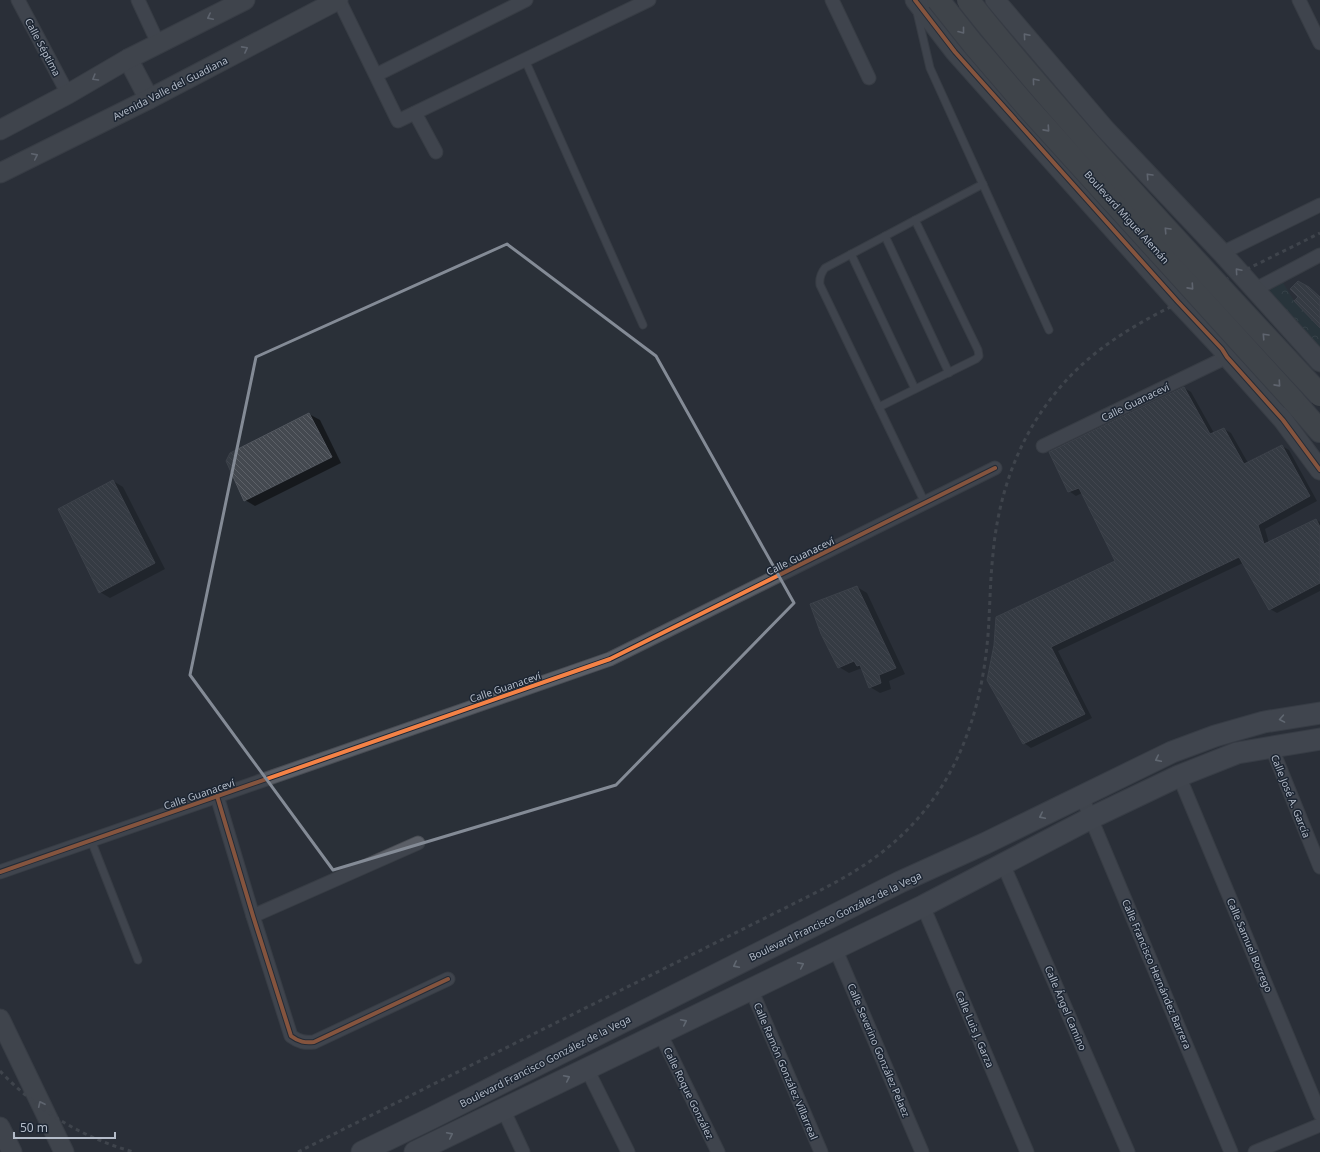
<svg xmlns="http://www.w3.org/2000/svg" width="1320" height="1152" font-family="'Noto Sans',sans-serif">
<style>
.park{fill:url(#park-crowns)}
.shadow{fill:#0007}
.building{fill:url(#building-back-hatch);stroke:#52575f}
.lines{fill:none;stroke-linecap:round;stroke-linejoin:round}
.lane-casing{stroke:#484c53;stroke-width:9}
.street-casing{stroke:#484c53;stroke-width:15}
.secondary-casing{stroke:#484c53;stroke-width:21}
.primary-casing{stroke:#484c55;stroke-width:23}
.highway-casing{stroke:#474c53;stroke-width:24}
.lane{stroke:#5a5e66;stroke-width:7}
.street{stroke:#5a5e66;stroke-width:13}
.secondary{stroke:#595d64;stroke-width:19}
.primary{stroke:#5c6168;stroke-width:21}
.highway{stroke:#5a5d60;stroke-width:22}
.rail{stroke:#595d64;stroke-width:3;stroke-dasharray:4 4;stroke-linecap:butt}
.highway-bridge-casing{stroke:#474c53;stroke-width:24;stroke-linecap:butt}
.highway-bridge{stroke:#5a5d60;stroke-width:22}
.cycleway-casing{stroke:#1d2633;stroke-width:6}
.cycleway{stroke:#f48246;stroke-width:4}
.oneway{stroke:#9da4b0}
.oneway2{stroke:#9ea4af}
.oneway3{stroke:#a2aab6}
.marked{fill:none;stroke:#848b96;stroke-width:3;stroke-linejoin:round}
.labels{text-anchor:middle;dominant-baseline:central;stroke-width:3;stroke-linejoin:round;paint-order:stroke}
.street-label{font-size:10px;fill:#b4bcc9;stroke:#1d2633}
</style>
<defs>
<pattern id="park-crowns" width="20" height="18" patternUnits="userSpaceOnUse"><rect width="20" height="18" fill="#273a3e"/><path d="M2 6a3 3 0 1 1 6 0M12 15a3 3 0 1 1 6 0" fill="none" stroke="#445559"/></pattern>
<pattern id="building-back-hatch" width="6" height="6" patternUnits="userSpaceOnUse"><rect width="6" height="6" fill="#444950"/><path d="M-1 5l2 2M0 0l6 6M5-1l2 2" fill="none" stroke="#5d6168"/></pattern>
</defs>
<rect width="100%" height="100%" fill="#2a3038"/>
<path class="park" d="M1282 281 1294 301 1320 328V359L1259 290Z"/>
<g class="shadow">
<path d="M1184 388 1191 392 1214 433 1224 429 1231 433 1248 463 1282 446 1289 450 1317 501 1265 529 1269 543 1316 520 1320 522V591L1277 613 1270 609 1243 563 1058 651 1092 718 1031 748 1024 743 988 679 1117 561 1082 493 1076 496 1069 491Z"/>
<path d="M309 414 320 420 341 463 255 506 245 500Z"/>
<path d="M113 481 123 487 165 569 110 598 100 592Z"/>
<path d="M857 587 867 593 905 674 889 681 891 689 880 693 870 687 862 668 849 673 839 667Z"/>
</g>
<g class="building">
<path d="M1298 281 1309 287 1320 297V328L1294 301 1298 297 1290 289Z"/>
<path d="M1184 387 1210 434 1224 428 1244 464 1282 445 1310 496 1258 525 1264 544 1316 519 1320 527V583L1269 610 1239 557 1051 647 1085 714 1023 744 987 680 994 645 996 617 1115 561 1079 488 1068 492 1049 452Z"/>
<path d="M309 413 332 457 244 501 226 461 230 453Z"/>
<path d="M113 480 155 563 99 593 58 509Z"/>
<path d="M857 586 896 668 879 675 881 683 869 688 860 665 857 666 854 661 838 668 821 634 810 604Z"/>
</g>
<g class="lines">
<g class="lane-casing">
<g id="lane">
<path d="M917 12 930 68 1049 330"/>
<path d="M525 60 643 325"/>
<path d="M885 236 949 373"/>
<path d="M851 254 915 389"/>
<path d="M879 407 976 359 979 356 978 350 915 220"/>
<path d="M925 503 820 285C819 278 821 273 825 268L983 184"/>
<path d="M91 840 138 960"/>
</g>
</g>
<g class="street-casing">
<g id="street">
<path d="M18 0 68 94"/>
<path d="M138 0 158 43"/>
<path d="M339 0 398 121 649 0"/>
<path d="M832 0 869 78"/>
<path d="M1299 0 1320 43"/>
<path d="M376 75 526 0"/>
<path d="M415 113 436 152"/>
<path d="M1222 253 1320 205"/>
<path d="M1254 290 1320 255"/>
<path d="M1043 446 1227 357"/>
<path d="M1271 746 1320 867"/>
<path d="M1179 776 1320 1114"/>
<path d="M217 796 253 916 291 1036C299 1042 305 1043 314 1042L448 979"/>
<path d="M1082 797 1231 1152"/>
<path d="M1003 864 1128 1152"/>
<path d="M0 872 610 659 995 468"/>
<path d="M923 906 1027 1152"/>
<path d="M253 916 418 843"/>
<path d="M835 948 922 1152"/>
<path d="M751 989 821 1152"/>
<path d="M660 1033 718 1152"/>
<path d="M587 1069 628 1152"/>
<path d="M503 1109 523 1152"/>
<path d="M1255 1152 1320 1125"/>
</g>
</g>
<g class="secondary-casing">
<g id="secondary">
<path d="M915 0 955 52 1178 302 1222 349 1227 357 1283 420 1320 470"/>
<path d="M995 0 1105 129 1222 253 1320 362"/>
<path d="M128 59 149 99"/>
<path d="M0 130 68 94 128 59 245 0"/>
<path d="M0 173 149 99 338 0"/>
<path d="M0 1019 64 1152"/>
<path d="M0 1127 12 1152"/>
</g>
</g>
<g class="primary-casing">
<g id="primary">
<path d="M362 1152 432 1118 900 882 986 843 1172 752 1215 736 1264 722 1320 713"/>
<path d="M415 1152 923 906 1091 818 1179 776 1237 753 1320 739"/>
</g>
</g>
<g class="highway-casing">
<path id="highway" d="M1293 400 1320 431"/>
</g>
<use href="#lane" class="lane"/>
<use href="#street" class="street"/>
<use href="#secondary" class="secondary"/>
<use href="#primary" class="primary"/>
<use href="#highway" class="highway"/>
<g class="rail">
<path d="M0 1071C37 1110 82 1138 134 1152"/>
<path d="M298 1152 813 894C839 881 864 867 886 849 953 795 981 719 988 635 990 608 990 581 993 554 998 497 1017 441 1053 396 1095 342 1151 316 1211 287 1247 269 1284 251 1320 233"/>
</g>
<g class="highway-bridge-casing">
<g id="highway-bridge">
<path d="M938 0 973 44 1028 108 1293 400"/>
<path d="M968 0C1006 49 1047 95 1087 141 1163 227 1242 311 1320 395"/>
</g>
</g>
<use href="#highway-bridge" class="highway-bridge"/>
<g class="cycleway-casing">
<g id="cycleway">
<path d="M915 0 955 52 1178 302 1222 349 1227 357 1283 420 1320 470"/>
<path d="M217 796 253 916 291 1036C299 1042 305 1043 314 1042L448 979"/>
<path d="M0 872 610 659 995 468"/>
</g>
</g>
<use href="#cycleway" class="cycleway"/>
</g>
<defs><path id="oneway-chevron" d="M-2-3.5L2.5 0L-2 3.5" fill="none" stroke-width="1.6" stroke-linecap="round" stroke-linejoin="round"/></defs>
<g class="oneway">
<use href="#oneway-chevron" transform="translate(210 17) rotate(153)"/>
<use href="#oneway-chevron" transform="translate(1026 36) rotate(-131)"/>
<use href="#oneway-chevron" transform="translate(245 49) rotate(-28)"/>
<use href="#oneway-chevron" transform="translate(95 78) rotate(149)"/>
<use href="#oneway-chevron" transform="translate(35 156) rotate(-26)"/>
<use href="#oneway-chevron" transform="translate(1149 176) rotate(-133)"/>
<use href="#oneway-chevron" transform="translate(1238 271) rotate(-131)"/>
<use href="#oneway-chevron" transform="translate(41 1104) rotate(-115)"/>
</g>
<g class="oneway2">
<use href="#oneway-chevron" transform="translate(962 31) rotate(52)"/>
<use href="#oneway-chevron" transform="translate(1035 81) rotate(-130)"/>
<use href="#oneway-chevron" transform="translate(1047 129) rotate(48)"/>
<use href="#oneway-chevron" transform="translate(1167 230) rotate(-133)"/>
<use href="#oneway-chevron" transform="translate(1191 287) rotate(48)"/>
<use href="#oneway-chevron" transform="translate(1265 336) rotate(-133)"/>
<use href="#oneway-chevron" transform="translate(1278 384) rotate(48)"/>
</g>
<g class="oneway3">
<use href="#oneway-chevron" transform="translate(1282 719) rotate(170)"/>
<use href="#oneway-chevron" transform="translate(1158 759) rotate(154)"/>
<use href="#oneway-chevron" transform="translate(1042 816) rotate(154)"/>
<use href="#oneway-chevron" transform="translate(736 965) rotate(153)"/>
<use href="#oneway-chevron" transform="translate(801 965) rotate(-26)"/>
<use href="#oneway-chevron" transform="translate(684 1022) rotate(-26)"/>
<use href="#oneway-chevron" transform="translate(567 1078) rotate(-26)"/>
<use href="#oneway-chevron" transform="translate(450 1135) rotate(-26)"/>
</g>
<path d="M0 0H1320V1152H0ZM507 244 656 356 794 603 616 785 333 870 190 675 256 357Z" fill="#2a3038" fill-opacity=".55" fill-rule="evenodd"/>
<path class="marked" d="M507 244 656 356 794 603 616 785 333 870 190 675 256 357Z"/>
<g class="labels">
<g class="street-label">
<text transform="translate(43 47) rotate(62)">Calle Séptima</text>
<text transform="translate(170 88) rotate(-27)">Avenida Valle del Guadiana</text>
<text transform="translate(1127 217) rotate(48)">Boulevard Miguel Alemán</text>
<text transform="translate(1135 402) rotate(-26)">Calle Guanaceví</text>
<text transform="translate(800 556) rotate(-26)">Calle Guanaceví</text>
<text transform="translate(505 687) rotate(-19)">Calle Guanaceví</text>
<text transform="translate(199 794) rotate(-19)">Calle Guanaceví</text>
<text transform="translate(1291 796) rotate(68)">Calle José A. García</text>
<text transform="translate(835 916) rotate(-26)">Boulevard Francisco González de la Vega</text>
<text transform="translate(1250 945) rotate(67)">Calle Samuel Borrego</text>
<text transform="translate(1157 974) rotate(67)">Calle Francisco Hernández Barrera</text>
<text transform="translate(1066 1008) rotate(67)">Calle Ángel Camino</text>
<text transform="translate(975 1029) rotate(67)">Calle Luis J. Garza</text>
<text transform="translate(879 1050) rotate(67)">Calle Severino González Pelaez</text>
<text transform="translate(545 1061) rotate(-27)">Boulevard Francisco González de la Vega</text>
<text transform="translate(786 1071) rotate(67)">Calle Ramón González Villarreal</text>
<text transform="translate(689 1093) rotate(64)">Calle Roque González</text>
</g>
</g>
<path d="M14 1132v6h101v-6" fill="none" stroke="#b4bcc9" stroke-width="2"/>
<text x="20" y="1132" font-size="12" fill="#b4bcc9" stroke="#1d2633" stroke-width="3" paint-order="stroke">50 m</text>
</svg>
